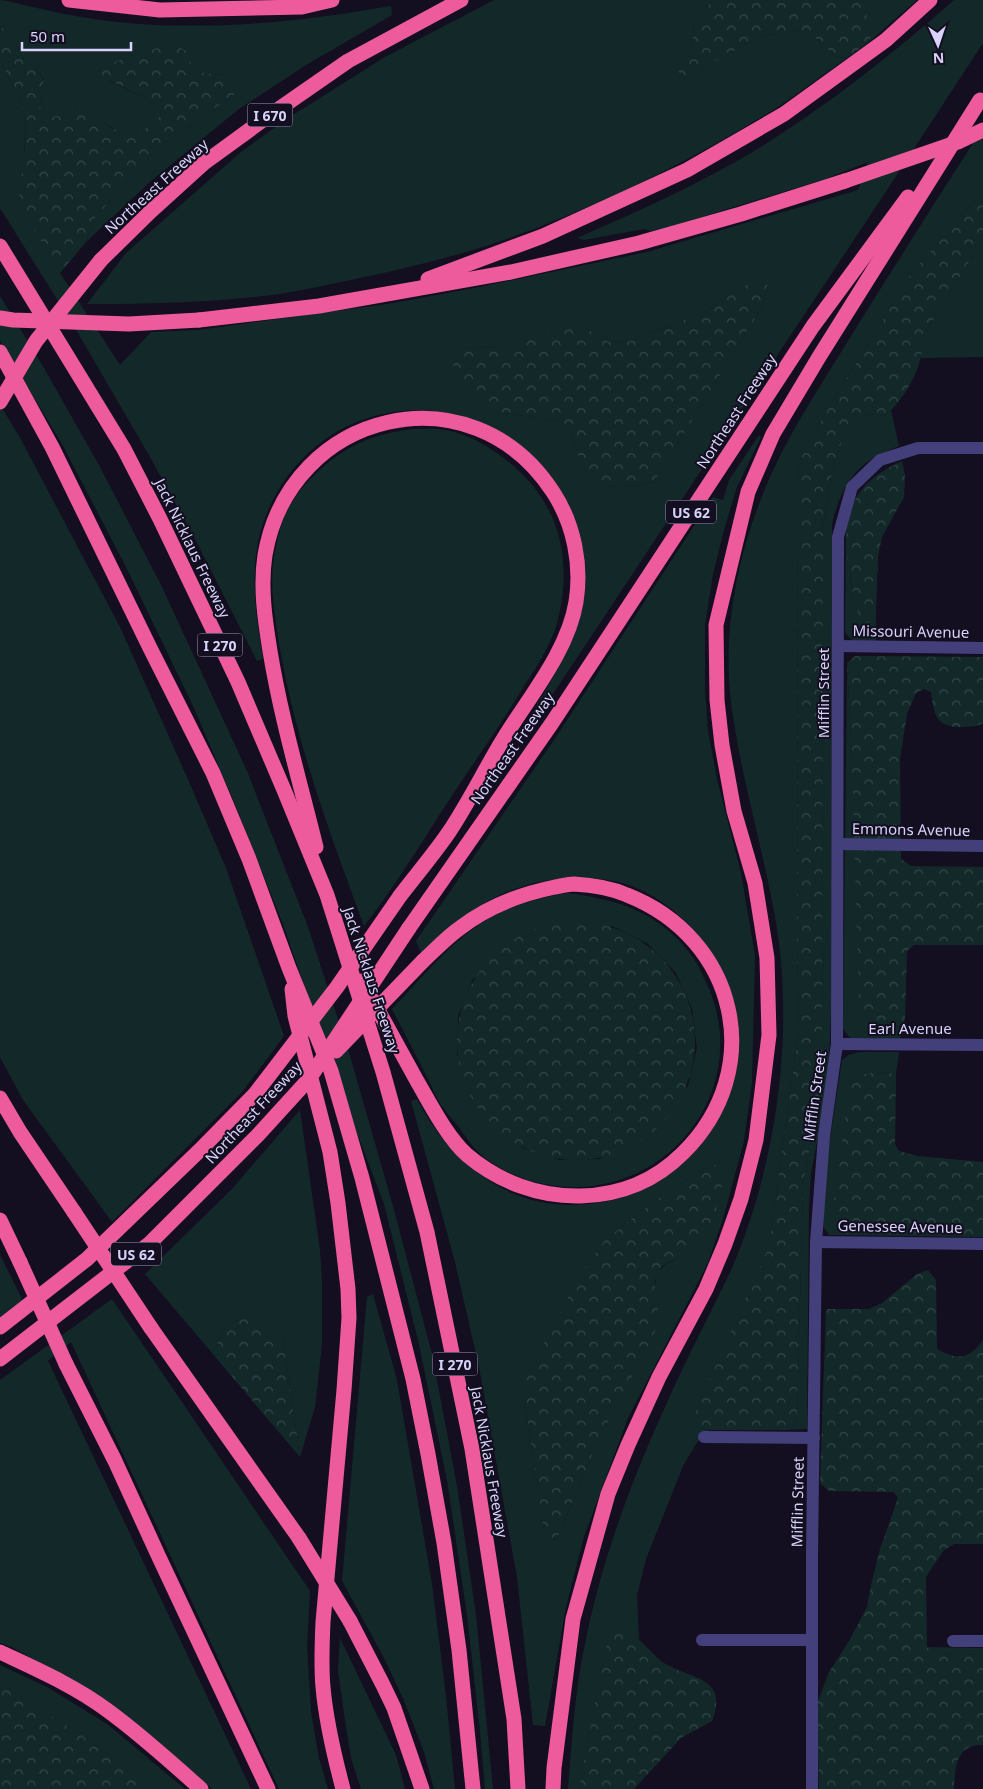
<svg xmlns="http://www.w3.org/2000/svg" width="983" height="1789" font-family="'Noto Sans',sans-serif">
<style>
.green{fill:#132929;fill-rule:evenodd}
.forest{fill:url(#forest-crowns)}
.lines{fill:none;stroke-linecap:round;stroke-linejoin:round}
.minor{stroke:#433f7a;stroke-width:12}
.motorway{stroke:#ed5b9d;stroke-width:15}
.motorway-bridge{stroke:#ed5b9d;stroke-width:15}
.labels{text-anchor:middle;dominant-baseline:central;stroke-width:4;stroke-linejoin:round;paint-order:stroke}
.shield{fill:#130f20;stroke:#9d98b9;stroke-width:1}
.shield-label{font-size:14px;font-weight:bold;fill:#d8d3fa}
.street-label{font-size:15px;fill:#d8d3fa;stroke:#130f20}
</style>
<defs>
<pattern id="forest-crowns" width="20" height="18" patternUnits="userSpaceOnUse" patternTransform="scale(1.25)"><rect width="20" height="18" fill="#132929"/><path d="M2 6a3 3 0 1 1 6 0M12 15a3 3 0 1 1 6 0" fill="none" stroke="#354749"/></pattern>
</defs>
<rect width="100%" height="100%" fill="#130f20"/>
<g class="green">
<path d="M0 0C12 1 25 6 37 8 67 15 96 20 127 23 216 31 304 21 391 6L392 15 306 65 239 109 151 181 86 242 95 218 159 146 234 95 222 75 199 72 191 64 163 46 114 62 110 81 150 100 162 112 158 120 149 128 132 133 118 131 77 107 58 117 47 118 40 108 44 79 36 69 24 60 12 35 0 26Z"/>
<path d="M494 0H713L703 10 694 24 692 52 679 70 686 84 707 66 760 37 801 30 811 34 836 57 847 58C819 77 792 99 763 116 681 166 592 209 501 241 454 257 404 269 355 279 322 286 288 294 254 297 198 303 143 304 87 304L126 253 241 152 285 120 385 57Z"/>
<path d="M861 0H917L870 41 869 24Z"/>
<path d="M954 0H983V43L883 196 531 727 526 723C544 693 564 663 575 629 577 623 580 616 581 611 581 606 579 600 578 596 575 582 573 568 570 554 567 538 564 522 561 505 560 500 560 492 558 487 547 466 522 446 503 434 420 386 319 413 274 498 246 550 254 604 263 659L257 661 194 537 150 457 78 333 0 208V60L22 104 26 125 21 206 60 273 120 365 151 332 198 330 394 303 479 287 647 252 858 190 868 162 825 179 669 227 651 231 644 229 584 240 577 238C636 212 695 186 751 153 823 109 891 56 954 0ZM746 285H768L762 307 655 481 640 485 605 487 581 466 572 434 560 421 497 412 453 363 459 352 468 347 502 348 582 326 609 342 631 341 704 312Z"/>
<path d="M983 128V196L974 201 910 275 803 450 798 478 797 946 799 1029 771 1232 766 1253 699 1428 708 1430 696 1444 683 1466 646 1559 637 1595 639 1640 625 1632 603 1658 579 1789H568C572 1739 575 1688 586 1639 603 1555 634 1474 670 1396 689 1353 712 1311 732 1268 747 1233 759 1195 767 1158 785 1080 789 989 774 911 761 841 740 773 731 702 722 624 739 548 770 477 794 423 829 373 859 323 900 258 941 192 983 128Z"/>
<path d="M983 239V357L921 358V340Z"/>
<path d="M0 296 44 368 100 467 162 587 247 771 308 927 350 1056 393 1206 432 1354 457 1486 476 1615 493 1789H485L480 1731 467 1615 447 1480 418 1340 384 1204 335 1075 283 924 237 809 194 708 127 569 62 444 0 341Z"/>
<path d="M0 405 18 434 120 627 190 784 226 868 284 1036 243 1091 112 1222 23 1100 0 1057Z"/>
<path d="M891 410 899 446C890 450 881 453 873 458 849 473 838 497 832 524L831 1008 829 1067 825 1099 811 1174 809 1207 807 1429 790 1430 795 1424 797 1417 803 1186 822 1077 823 530C826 504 836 422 865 415 871 413 879 416 885 416Z"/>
<path d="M412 429C423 429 435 428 446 430 476 436 505 456 526 478 564 518 571 571 557 623 551 644 538 665 526 683 504 720 479 755 455 791 425 836 398 883 364 926 329 831 294 737 278 637 274 609 269 579 275 551 277 540 280 528 284 518 297 484 340 447 375 437 387 433 399 431 412 429Z"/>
<path d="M759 435 761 437 737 487 724 530 713 574 705 625V689L708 731 717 779 741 873 755 956 752 1082 744 1141 723 1219 707 1265 628 1418 584 1537 566 1607 545 1726 533 1725 517 1577 479 1367 455 1262 411 1101 417 1099C446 1156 499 1203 566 1205 612 1205 646 1194 681 1165 706 1144 722 1117 731 1087 733 1080 736 1072 737 1065 748 994 704 919 639 889 594 869 530 877 488 901 463 914 442 935 421 953L416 941 554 740 713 497 723 500 729 480ZM713 1165 688 1253 666 1264 657 1272 654 1293 596 1446 557 1539 552 1540 544 1531 524 1396 606 1239 653 1202 700 1171Z"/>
<path d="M846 537 853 597 870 622 876 614V644C861 643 854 645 845 632Z"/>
<path d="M847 663 852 760 879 1024 902 1027 900 1041 855 1040 849 1037 843 1029Z"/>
<path d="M567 893C596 897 624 902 649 917 664 926 682 941 691 955 696 961 699 968 702 974 755 1071 686 1184 577 1187 542 1188 504 1176 477 1151 471 1145 466 1137 461 1130 455 1122 448 1115 442 1106 435 1096 431 1084 425 1073 414 1052 403 1030 392 1009 420 980 447 946 480 924 506 907 537 898 567 893ZM612 926 648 944 676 973 692 1009 697 1048 688 1086 600 1159 560 1160 522 1148 457 1055 458 1016 473 979Z"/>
<path d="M860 1052H899L896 1074 876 1072 835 1220 844 1235H829L823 1226 825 1172 842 1060 849 1055Z"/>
<path d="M300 1110 320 1250 322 1281V1344L315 1407 300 1457 283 1338 249 1318 229 1322 212 1353 145 1274 232 1189Z"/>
<path d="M0 1255 23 1301 0 1318Z"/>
<path d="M373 1294 397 1380 432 1584 446 1696 455 1789H434L424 1752 403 1698 382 1654 342 1581 367 1297Z"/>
<path d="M112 1299 310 1591 307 1646 311 1712 319 1758 328 1789H279L71 1342 48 1361 251 1789H212L157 1740 105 1701 12 1647 0 1643V1380Z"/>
<path d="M340 1638 396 1755 405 1789H361L351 1758 344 1713 338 1671Z"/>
<path d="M927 1647 983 1648V1655L934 1653Z"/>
<path d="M0 1665 47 1687 107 1724 185 1789H153L83 1736 0 1683Z"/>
</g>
<g class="forest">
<path d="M713 0H861L870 24V41L847 58 836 57 811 34 801 30 760 37 707 66 686 84H679V70L692 52 694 24 703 10Z"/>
<path d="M0 26 12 35 24 60 36 69 44 80 40 107 47 118C63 117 69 107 83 106 94 114 106 127 119 131 136 136 155 128 162 112L150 100 99 75 108 60 114 62 163 46 179 47 187 52 191 64 199 72 222 75 235 84 234 95 159 146 95 218 86 242 60 273 20 206 19 197 25 148 26 125 22 104 0 60Z"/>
<path d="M983 196V239L921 340C921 347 922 354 920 360 915 380 900 403 885 416 879 416 871 413 865 415 836 422 826 504 823 530L822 1077 803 1186 797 1417 795 1424 790 1430H708L699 1428 692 1419 766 1253 771 1232 799 1029 797 946 798 478 803 450 910 275 974 201Z"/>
<path d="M746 285H768L762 307 655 481 640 485 605 487 588 478 581 466 572 434 560 421 497 412 477 400 455 377 453 363 459 352 468 347 502 348 532 337 582 326 609 342 631 341 704 312Z"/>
<path d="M902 461 905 475 904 497 882 537 878 556 876 614 870 622 866 623C853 611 853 594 851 577 849 564 845 549 846 536 847 497 869 476 902 461Z"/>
<path d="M855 656 983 657V723C977 727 971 726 964 727 936 728 934 716 931 692L924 689 916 693 907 714 900 759 901 859 911 866 983 867V945H914L907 951 905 1020 902 1027 879 1024 865 1018 859 1006 852 760 847 663Z"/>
<circle cx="576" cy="1041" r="119"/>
<path d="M876 1072 896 1074 895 1144 899 1151 917 1156 983 1162V1237L844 1235 835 1220 833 1206 850 1084 860 1075Z"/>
<path d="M713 1165H719L723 1169C722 1200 713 1232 688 1253 680 1260 661 1261 657 1274 652 1287 657 1299 658 1312 659 1317 658 1323 657 1328L596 1446 557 1539 552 1540 544 1532 524 1396 525 1379 582 1271 606 1239 653 1202 700 1171Z"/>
<path d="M928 1270 936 1280 937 1349C958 1361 969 1359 983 1340V1544H954L943 1551 926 1577 927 1647 935 1653 983 1655V1745C955 1744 955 1769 954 1789H819L817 1704 829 1672 849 1641 867 1607 871 1585 880 1549 898 1498 894 1492 829 1491 820 1483 826 1309H869L882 1303 917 1274Z"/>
<path d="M249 1318 283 1338 300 1457 212 1353 229 1322Z"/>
<path d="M625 1632C630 1635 635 1637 639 1640 647 1646 653 1655 661 1661 688 1680 730 1675 712 1721L681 1738 634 1789H579L603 1657 610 1634Z"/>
<path d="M0 1683 83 1736 153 1789H0Z"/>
</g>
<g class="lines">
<g class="minor">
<path d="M839 646 983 648"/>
<path d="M838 844 983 846"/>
<path d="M837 1044 983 1045"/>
<path d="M816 1242 983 1244"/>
<path d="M704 1437 814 1438"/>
<path d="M702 1640H812"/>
<path d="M953 1641H983"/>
<path d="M812 1789V1554L816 1242 824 1136 837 1044 838 537 852 487 880 460 918 448H983"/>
</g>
<g class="motorway">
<path d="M69 0 160 10 302 7 332 0"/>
<path d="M0 246 124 449 160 519 238 682 284 790 327 895 383 1072 427 1232 472 1449 514 1719 518 1789"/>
<path d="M101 260 150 212 204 163 263 120 348 61 461 0"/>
<path d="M428 279 543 236 687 170 784 114 886 40 930 0"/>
<path d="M199 320 319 306 511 272 639 243 741 214 845 181"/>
<path d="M0 352 52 447 150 648 213 773 249 859 289 968 331 1071 362 1178 413 1379 428 1454 444 1543 459 1650 473 1789"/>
<path d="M316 847C300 782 281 718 270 651 265 620 260 587 265 555 290 410 472 367 553 492 574 524 582 565 576 602 568 651 529 697 504 738 485 769 469 802 449 832 434 854 416 875 400 896"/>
<path d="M409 928 552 723 813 326 908 197"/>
<path d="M362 981C381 1015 399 1048 417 1081 431 1105 447 1137 467 1155 499 1182 539 1197 581 1196 620 1195 655 1181 683 1153 768 1069 737 938 627 895 611 888 593 885 574 884 568 884 561 886 555 887 521 894 487 907 460 928 447 937 435 950 423 961"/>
<path d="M292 989 295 1016 330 1152 338 1203 348 1289 349 1318 344 1390 323 1622C322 1644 321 1666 323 1687 326 1722 334 1755 343 1789"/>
<path d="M0 1098 20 1132 74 1212"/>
<path d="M0 1220 20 1262"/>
<path d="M0 1327 87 1259 199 1151 255 1094"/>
<path d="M151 1328 299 1538"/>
<path d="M0 1359 149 1244 258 1135 309 1079"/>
<path d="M66 1364 115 1461 158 1555 268 1789"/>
<path d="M350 1621 383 1685 394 1708 422 1789"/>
<path d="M0 1652C36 1669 75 1686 107 1710 140 1734 171 1762 201 1789"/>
<path d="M553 1789 554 1768 573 1619 608 1494 628 1445 659 1377 706 1289 725 1244 741 1199 756 1140 769 1035 767 958 755 883 734 811 722 745 717 700 716 625 748 492 773 434 819 357 980 100"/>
</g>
<g class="motorway-bridge">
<path d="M845 181 958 142 983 130"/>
<path d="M0 318 13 320 129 324 199 320"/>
<path d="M0 402 36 341 101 260"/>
<path d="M336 1051 423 961"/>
<path d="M309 1079 409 928"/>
<path d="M255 1094 337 987 400 896"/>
<path d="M74 1212 151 1328"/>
<path d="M20 1262 66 1364"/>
<path d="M299 1538 350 1621"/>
</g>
</g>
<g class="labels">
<g class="shield">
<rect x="247.5" y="103.5" width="45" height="23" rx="4"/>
<rect x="666" y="500.5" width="50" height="23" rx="4"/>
<rect x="197.5" y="633.5" width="45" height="23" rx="4"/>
<rect x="111" y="1242.5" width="50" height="23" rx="4"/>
<rect x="432.5" y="1352.5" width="45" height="23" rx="4"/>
</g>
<g class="shield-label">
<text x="270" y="115">I 670</text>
<text x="691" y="512">US 62</text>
<text x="220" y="645">I 270</text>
<text x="136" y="1254">US 62</text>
<text x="455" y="1364">I 270</text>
</g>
<g class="street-label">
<text transform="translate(156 186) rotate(-42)">Northeast Freeway</text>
<text transform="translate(736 411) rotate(-57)">Northeast Freeway</text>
<text transform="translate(193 548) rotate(64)">Jack Nicklaus Freeway</text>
<text transform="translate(911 631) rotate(1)">Missouri Avenue</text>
<text transform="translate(823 693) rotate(-90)">Mifflin Street</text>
<text transform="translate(512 748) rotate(-55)">Northeast Freeway</text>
<text transform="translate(911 829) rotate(1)">Emmons Avenue</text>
<text transform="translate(372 980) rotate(72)">Jack Nicklaus Freeway</text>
<text x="910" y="1028">Earl Avenue</text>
<text transform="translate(814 1096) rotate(-82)">Mifflin Street</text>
<text transform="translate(253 1112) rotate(-47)">Northeast Freeway</text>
<text transform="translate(900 1226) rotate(1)">Genessee Avenue</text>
<text transform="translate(490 1462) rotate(80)">Jack Nicklaus Freeway</text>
<text transform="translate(797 1502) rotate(-89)">Mifflin Street</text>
</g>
</g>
<g transform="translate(938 45) rotate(177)" stroke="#130f20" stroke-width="4" paint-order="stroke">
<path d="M0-4L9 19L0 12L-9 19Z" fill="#d8d3fa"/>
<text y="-8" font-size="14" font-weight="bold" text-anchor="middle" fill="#d8d3fa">N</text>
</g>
<path d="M22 42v8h109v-8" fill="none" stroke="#d8d3fa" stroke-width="2.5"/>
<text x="30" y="42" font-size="15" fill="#d8d3fa" stroke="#130f20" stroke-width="4" paint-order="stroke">50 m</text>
</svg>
